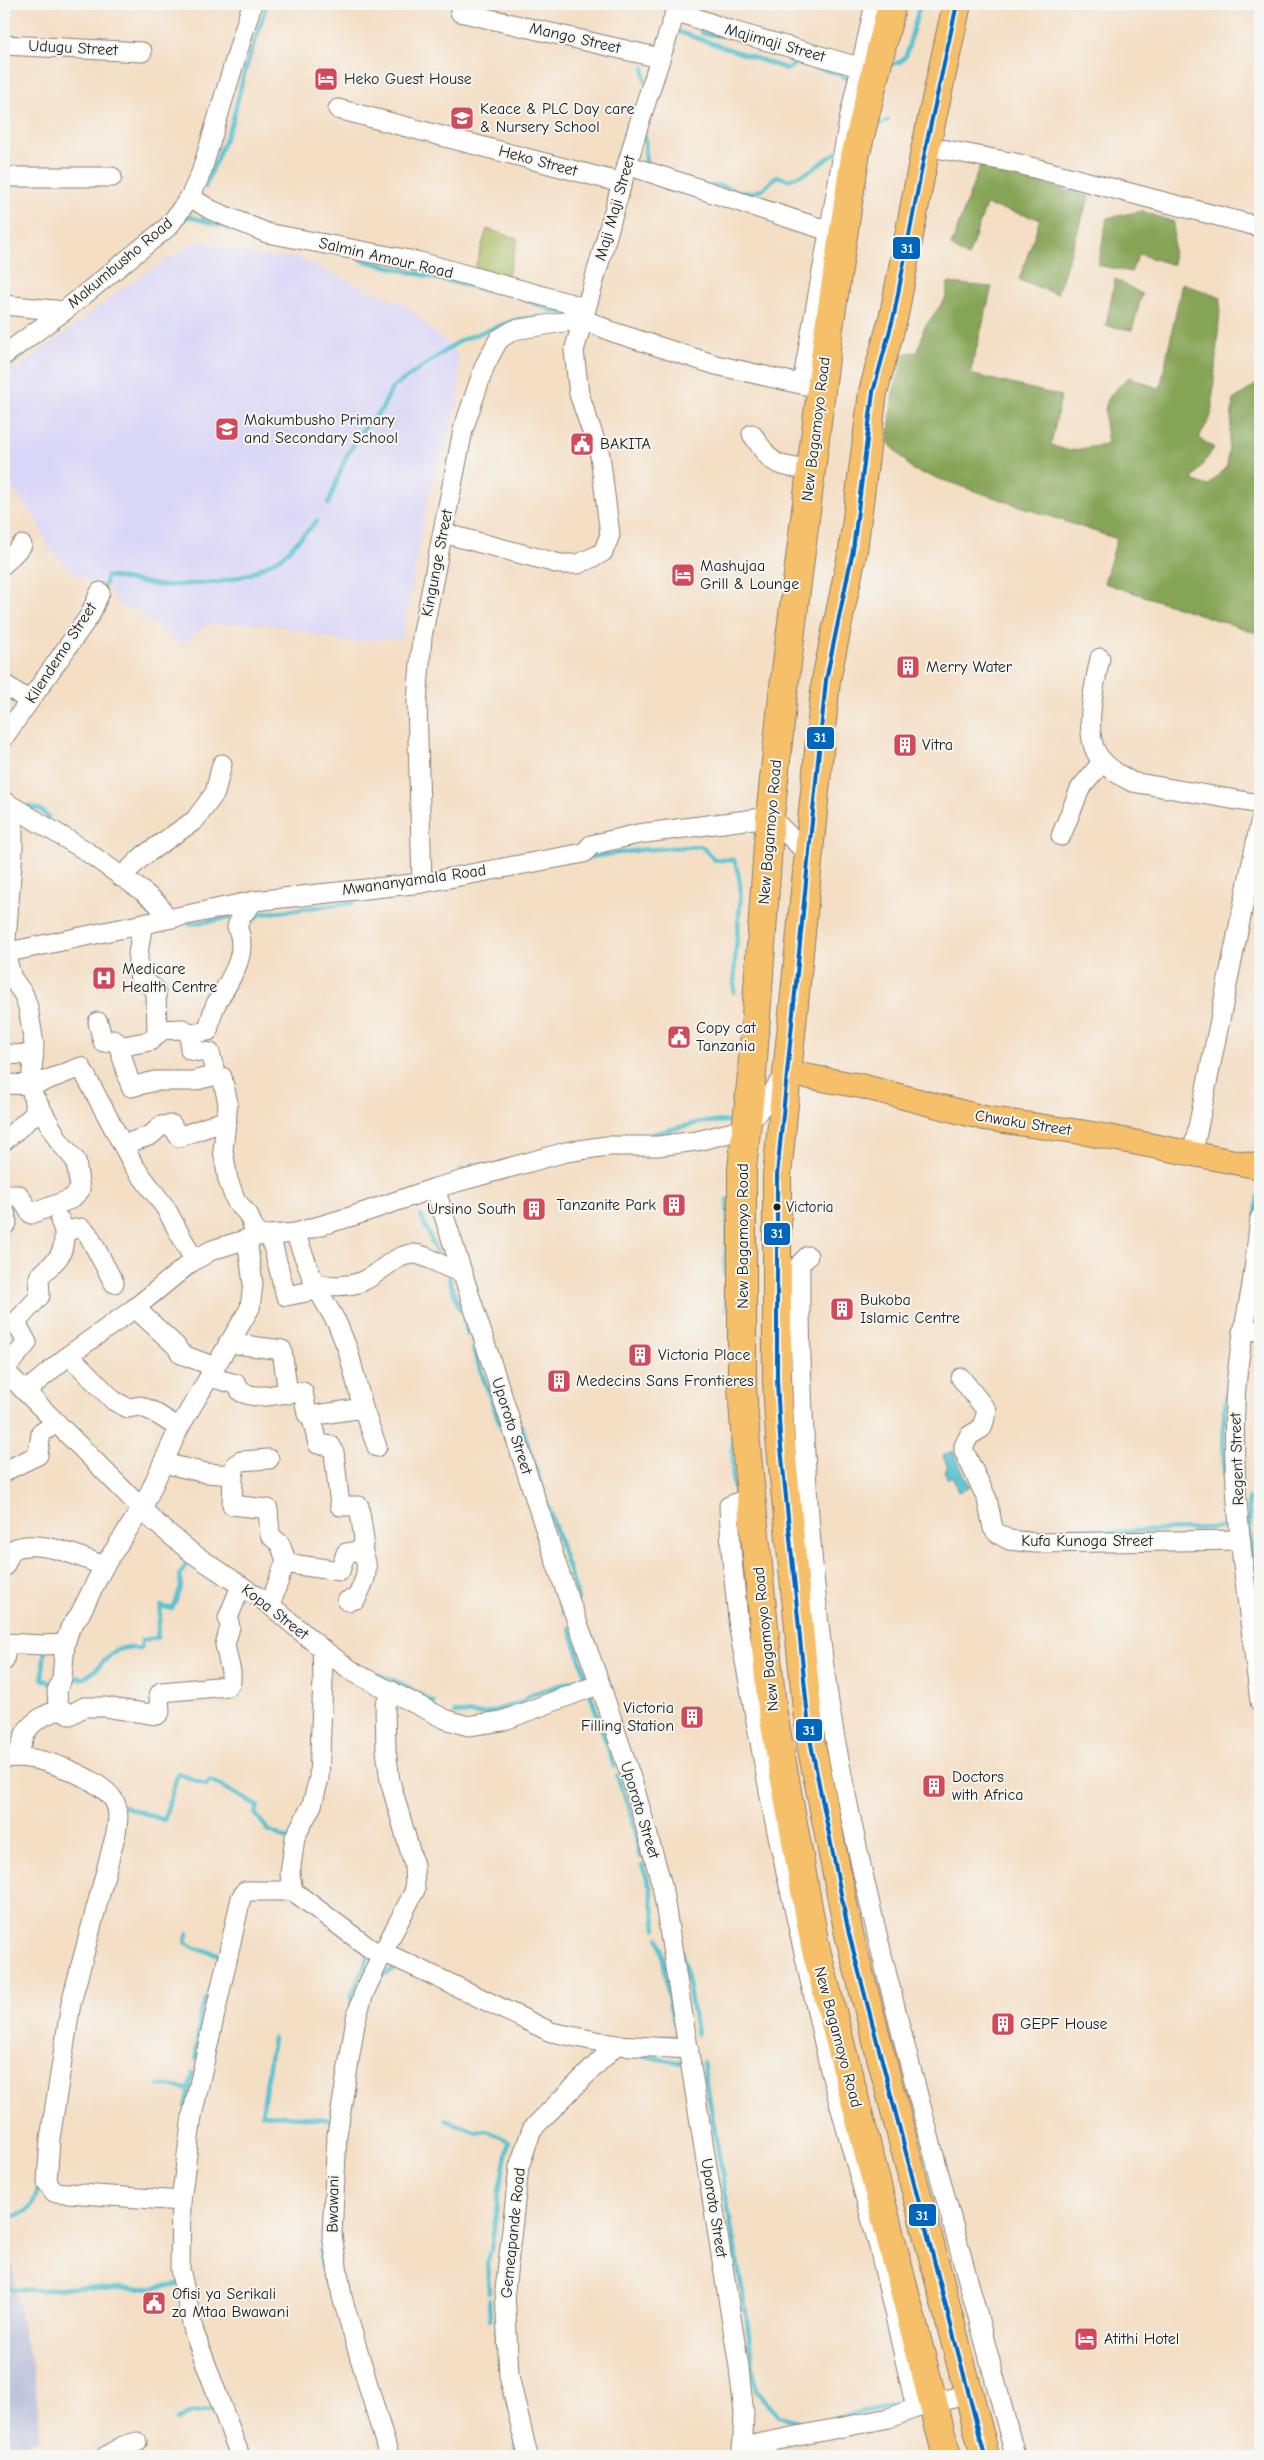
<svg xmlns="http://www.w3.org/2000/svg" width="1264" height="2460" font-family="'Comic Neue',sans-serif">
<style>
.built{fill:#dad6f7}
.industrial{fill:#c0c2dd}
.green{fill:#a9bc60;stroke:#626c3e}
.forest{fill:#86a456;stroke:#516039}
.water{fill:#57c2d0;stroke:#3a6f76}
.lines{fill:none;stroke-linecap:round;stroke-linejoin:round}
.stream{stroke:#57c2d0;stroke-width:4.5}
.minor-casing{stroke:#887d70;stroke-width:21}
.major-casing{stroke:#887d70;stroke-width:26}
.highway-casing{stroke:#887d70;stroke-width:30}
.minor{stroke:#fff;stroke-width:19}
.major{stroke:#f6c06b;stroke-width:24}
.highway{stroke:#f6c06b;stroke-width:28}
.bus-1-casing{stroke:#f6f6f2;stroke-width:8}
.bus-1{stroke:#0065bd;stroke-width:4}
.bus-dot{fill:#1c1c1c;stroke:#f6f6f2;stroke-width:2}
.labels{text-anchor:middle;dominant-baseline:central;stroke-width:4;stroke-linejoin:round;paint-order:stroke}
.bus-label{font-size:15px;fill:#1c1c1c;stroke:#f6f6f2;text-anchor:start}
.street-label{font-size:16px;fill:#1c1c1c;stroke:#f6f6f2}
.poi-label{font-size:16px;fill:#1c1c1c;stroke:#f6f6f2;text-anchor:start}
.line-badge{stroke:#f6f6f2;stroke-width:2}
.badge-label{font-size:14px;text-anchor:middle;font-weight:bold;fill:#fff}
</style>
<rect width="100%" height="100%" fill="#f6f6f2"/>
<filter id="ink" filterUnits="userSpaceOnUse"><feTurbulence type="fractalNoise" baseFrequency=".02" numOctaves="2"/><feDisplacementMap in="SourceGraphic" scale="10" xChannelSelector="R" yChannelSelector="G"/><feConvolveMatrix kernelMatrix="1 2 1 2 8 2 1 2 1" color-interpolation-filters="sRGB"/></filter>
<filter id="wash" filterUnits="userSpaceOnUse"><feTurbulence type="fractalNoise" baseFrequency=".0096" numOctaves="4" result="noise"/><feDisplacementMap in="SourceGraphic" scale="20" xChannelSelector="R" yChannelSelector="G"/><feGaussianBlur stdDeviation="1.12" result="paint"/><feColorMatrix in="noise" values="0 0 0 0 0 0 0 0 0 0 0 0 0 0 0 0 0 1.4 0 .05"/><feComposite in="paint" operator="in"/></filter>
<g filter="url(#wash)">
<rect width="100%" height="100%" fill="#f4dec4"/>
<path class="built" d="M196 241 261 257H294L407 306 459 356 458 406 441 451 427 503 402 638 345 642 276 625 253 624 206 625 190 640 179 643 136 610 120 607 107 586H101L73 573 49 548 37 521 4 477V379L126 286Z"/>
<path class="industrial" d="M4 2244 10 2253 24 2337 34 2370 40 2429 39 2440 14 2449 16 2456H4Z"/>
<path class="green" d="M487 229 518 239 507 278 475 268Z"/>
<g class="forest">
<path d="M980 165 1089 197 1057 294 1019 280 1040 219 986 205 968 257 951 246Z"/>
<path d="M1142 211 1174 222 1173 265 1139 254 1131 272 1098 265 1107 218Z"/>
<path d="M1115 279 1142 294 1132 330 1106 326Z"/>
<path d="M948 283 992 287 970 374 1061 396 1051 445 1069 451 1108 444C1103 409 1100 401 1129 377L1160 389 1182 283 1221 298 1211 416 1199 438 1214 448 1192 480 1208 486 1227 466 1233 400 1260 382V634L1104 583 1117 539 913 470 888 442 893 392 906 353 918 352 924 328 946 298Z"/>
</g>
<path class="water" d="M953 1451 970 1487 959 1492 952 1477 948 1479 944 1471 948 1468 943 1456Z"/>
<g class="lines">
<g class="stream">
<path d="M698 25 702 33 721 36"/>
<path d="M679 32 787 69 797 63 837 73 851 81"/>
<path d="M888 65 900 62 906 56 920 4"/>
<path d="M644 68 645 81"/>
<path d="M657 95 667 80"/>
<path d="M872 129 888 120"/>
<path d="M645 136 646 163 648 164"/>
<path d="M711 185C728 183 744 200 762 189 768 186 771 180 777 176L788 180 808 172 839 151"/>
<path d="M205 187 232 123 244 74 267 4"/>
<path d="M183 220 187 216 239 231"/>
<path d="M361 260 485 290"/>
<path d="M528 301 553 311 569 313"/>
<path d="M4 370 71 317"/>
<path d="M328 504 346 457 361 432 382 409 392 388 461 340 517 319 538 317"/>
<path d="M103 590 107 576 163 586 220 582 250 574 282 557 317 521"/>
<path d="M28 806 41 810 48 817V821"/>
<path d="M590 857 640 850 701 846 715 860H734C745 887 739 909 737 937 735 955 734 974 734 992"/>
<path d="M189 924 230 918"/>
<path d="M245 927 260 914 353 903"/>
<path d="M636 1138 701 1122 731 1121"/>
<path d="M461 1170 481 1166"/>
<path d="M1256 1215 1258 1197"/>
<path d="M421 1216 438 1256"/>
<path d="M724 1274 728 1231 727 1199"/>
<path d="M449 1278 460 1310"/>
<path d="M725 1294 727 1310"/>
<path d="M464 1320 468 1335"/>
<path d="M473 1349 505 1438"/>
<path d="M1227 1391C1221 1430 1223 1470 1229 1510"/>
<path d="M522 1426 578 1598"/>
<path d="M732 1435 733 1484 736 1497"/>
<path d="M1248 1499 1251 1550 1260 1609"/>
<path d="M739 1517 741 1536"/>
<path d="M1022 1532 1090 1533 1232 1527"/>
<path d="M562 1604 563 1613"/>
<path d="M570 1628 586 1678"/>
<path d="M45 1649 42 1679 54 1684"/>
<path d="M369 1671 401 1683 434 1703"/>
<path d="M67 1684 79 1677 81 1679C98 1674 107 1651 124 1648 130 1647 136 1649 141 1648L142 1640 157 1638 161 1606 172 1609 181 1588 180 1575 190 1557"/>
<path d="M590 1693 614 1767"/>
<path d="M454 1713 484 1714 520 1703 532 1694 586 1677"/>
<path d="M617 1776 630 1810 640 1857"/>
<path d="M123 1806 164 1820 178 1773 206 1785 210 1780 258 1806 255 1813 268 1830 290 1840"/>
<path d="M642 1865 650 1886 656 1929"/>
<path d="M188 1933 186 1942 195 1948 219 1954 220 1958"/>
<path d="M682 1951 697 2034"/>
<path d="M378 1979 399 1965"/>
<path d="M351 2004 352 1995 370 1953"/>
<path d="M273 2038 262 2114 325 2119 332 2121V2124"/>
<path d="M656 2039 680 2035C664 2003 668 1972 659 1938"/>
<path d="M639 2055 682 2063"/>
<path d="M196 2059 200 2014 214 1982"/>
<path d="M703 2062 746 2313 756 2391 779 2416 812 2425"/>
<path d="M159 2085 188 2089"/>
<path d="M185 2107 193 2073"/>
<path d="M445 2120 477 2132 487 2131 509 2141 500 2184 491 2250"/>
<path d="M66 2201 102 2204"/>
<path d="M4 2218C32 2214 33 2207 40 2181"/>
<path d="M319 2250C322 2270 325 2284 335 2300"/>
<path d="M4 2280 11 2289 42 2290 86 2287 138 2289 180 2284"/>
<path d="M489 2293 487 2264 490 2254"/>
<path d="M489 2300 490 2319"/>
<path d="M497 2329V2342L500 2352"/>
<path d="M382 2414 388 2416 392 2426 390 2436"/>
<path d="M177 2420 192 2413 219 2410"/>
<path d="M819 2423 908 2401"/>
<path d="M516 2445 517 2456"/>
</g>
</g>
</g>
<g filter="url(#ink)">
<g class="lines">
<g class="minor-casing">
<g id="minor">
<path d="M676 11 729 30 873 71"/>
<path d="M460 12 660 58"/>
<path d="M4 45 142 52"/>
<path d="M338 109 622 183"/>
<path d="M926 146 1015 163 1260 227"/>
<path d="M627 165 829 231"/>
<path d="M4 177H112"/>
<path d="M190 197 211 210 267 233 420 262 586 308"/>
<path d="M4 305 64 311"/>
<path d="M583 319 613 332 716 365 814 387"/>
<path d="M4 355 64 311 169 226 190 197 201 173 252 4"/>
<path d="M802 384 850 115 875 4"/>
<path d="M752 434C768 456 768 464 796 468"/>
<path d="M443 533 560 564H578L596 556 603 552 610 535 600 455 579 394 574 351 638 127 678 4"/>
<path d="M4 564 22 545"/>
<path d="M1100 658C1095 683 1082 734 1099 757 1107 768 1119 775 1132 782L1260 804"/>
<path d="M4 684 29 701"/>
<path d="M4 737 90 615 100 592"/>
<path d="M5 802 83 849 142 891 158 904 167 918"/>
<path d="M1061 836 1080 789 1103 761"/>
<path d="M121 877 143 856 195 820 215 793 222 764"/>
<path d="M422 883 417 702 422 637 463 430 485 365 499 339 514 330 583 319"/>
<path d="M254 901 242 915 237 927C250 954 229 981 216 1004 212 1012 210 1022 208 1031L190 1034V1050L210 1053 216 1075 222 1077 228 1103 223 1150 228 1180 236 1201 248 1214 257 1236"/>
<path d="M4 953 254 901 422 883 584 853 591 845 638 834 770 817 808 854"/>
<path d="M98 1022 103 1042 113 1040 118 1043 131 1087 155 1081H193L216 1075"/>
<path d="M158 1030 183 1029 190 1034"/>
<path d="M119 1047 150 1041 157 1035 156 993 154 988 140 979C135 959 140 943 143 923"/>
<path d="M4 1054 34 1055"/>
<path d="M4 1084 34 1085 81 1067 134 1166 165 1207 194 1260"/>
<path d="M4 1141 36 1113 31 1086 34 1044 28 1007 24 995 12 978 5 953 13 850V807"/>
<path d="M123 1145 151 1135 161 1126 172 1125 179 1137 227 1120"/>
<path d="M1193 1152 1260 823"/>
<path d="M435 1188 558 1569 600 1684 635 1790 662 1885 739 2367 744 2414 742 2456"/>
<path d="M4 1200 8 1195H19L31 1214 71 1199 80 1190 76 1161 59 1141 36 1100"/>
<path d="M4 1207 7 1223 4 1226"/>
<path d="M1260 1218C1257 1242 1255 1266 1251 1290 1244 1329 1236 1366 1235 1406 1231 1505 1249 1604 1260 1702"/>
<path d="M60 1220 64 1231 81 1228 88 1234 114 1283"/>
<path d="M295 1233 315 1285 337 1323 348 1350 363 1408"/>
<path d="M270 1235 286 1296 317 1290"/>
<path d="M808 1256 800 1264C799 1358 804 1451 811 1544 817 1608 823 1670 834 1733 879 1978 953 2215 1015 2456"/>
<path d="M315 1285C330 1286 347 1287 361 1282 379 1275 392 1256 412 1254 427 1253 445 1270 462 1272"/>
<path d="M135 1308 176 1346 181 1354 215 1367"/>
<path d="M1242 1332 1260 1330"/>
<path d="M228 1343 282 1350 288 1394"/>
<path d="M69 1355 114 1401 128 1408 140 1406 152 1411 179 1428"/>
<path d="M4 1370 155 1522 192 1553 270 1605 322 1649 355 1673 445 1719 468 1726 502 1721 600 1684"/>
<path d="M4 1370 27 1343 18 1326 17 1321 40 1296 39 1277C55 1260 65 1259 64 1231"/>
<path d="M209 1377 236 1384 241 1392C264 1402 280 1391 303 1392L307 1414 312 1419 318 1444 331 1446 334 1452 340 1506H359L364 1539 362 1550"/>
<path d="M961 1378 987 1411 982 1428 969 1436 964 1446V1451L987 1499 993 1528 997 1533 1009 1540 1036 1543 1241 1540"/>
<path d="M25 1392 69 1355 135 1308 190 1263 212 1250 257 1236 295 1233 353 1216 435 1188 566 1152 607 1146H658L697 1141 745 1129 786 1074"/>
<path d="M310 1416 363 1408 377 1447"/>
<path d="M163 1463 206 1473 233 1475 236 1464 241 1461 269 1459"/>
<path d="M4 1473 7 1470 38 1455 41 1433 57 1423"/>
<path d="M233 1475 232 1505 268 1509 270 1535 280 1544 286 1560 270 1605"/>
<path d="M751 1497 729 1506 731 1549 739 1629 774 1818 830 2070 879 2247 916 2408"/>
<path d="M286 1560 291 1564 340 1571 346 1553 362 1550C371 1569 365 1581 356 1599L347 1601"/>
<path d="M4 1567 12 1550C36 1537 81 1557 104 1566"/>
<path d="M241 1586 228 1618 230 1627 225 1645 231 1672V1681L228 1686 161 1692 159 1695 160 1712 157 1715 105 1707H84L70 1715 58 1706 57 1691 62 1678 65 1644 70 1628 80 1614 104 1566 144 1505 179 1428 250 1308 253 1284 247 1239"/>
<path d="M4 1643 43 1645 65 1644"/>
<path d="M322 1649 323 1679 319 1778 312 1805 295 1837 290 1874 293 1891 372 1950 383 1952 424 1971 551 2032 616 2045 689 2049"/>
<path d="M4 1661 7 1643"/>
<path d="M16 1757C21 1749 22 1742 25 1734 32 1720 47 1714 61 1709"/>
<path d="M4 1759C30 1750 98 1777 113 1799 120 1810 118 1822 116 1833L71 2003 50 2139 47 2182 54 2192 181 2201"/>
<path d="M742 2447 889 2418 916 2408 968 2394"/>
<path d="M106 2456 123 2446 137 2442"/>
<path d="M240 2456 194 2332 180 2269 181 2201 192 2116 241 1898 245 1891H293"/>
<path d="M389 2456 342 2297 332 2235 337 2135 356 2018 364 1993 383 1952 415 1890 414 1865 390 1781 386 1750 385 1705 392 1691"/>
<path d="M528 2456 509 2376 505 2290 519 2167 532 2129 616 2045"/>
</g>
</g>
<g class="major-casing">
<path id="major" d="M788 1073 861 1086 984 1118 1087 1133 1260 1167"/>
</g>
<g class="highway-casing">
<g id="highway">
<path d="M892 4 855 157 828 334 783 695 770 817 752 1074 742 1169V1387L746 1445 772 1708 815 1946 947 2456"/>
<path d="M957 4 926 146 894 315 873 392 853 550 826 680 777 1175V1380L780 1437 810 1739 849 1934 985 2456"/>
</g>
</g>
<use href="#minor" class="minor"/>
<use href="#major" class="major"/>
<use href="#highway" class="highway"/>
<g class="bus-1-casing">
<path id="bus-1" d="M957 4 926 146 894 315 873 392 853 550 826 680 777 1175V1380L780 1437 810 1739 849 1934 985 2456"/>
</g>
<use href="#bus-1" class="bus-1"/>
</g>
</g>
<defs>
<g id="hotel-square" transform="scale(1.25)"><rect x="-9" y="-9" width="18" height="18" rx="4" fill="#d1495b" stroke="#f6f6f2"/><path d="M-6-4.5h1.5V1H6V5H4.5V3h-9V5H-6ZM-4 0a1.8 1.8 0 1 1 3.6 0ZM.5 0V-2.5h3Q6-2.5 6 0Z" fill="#fff"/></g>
<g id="school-square" transform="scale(1.25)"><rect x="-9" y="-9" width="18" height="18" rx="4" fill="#d1495b" stroke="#f6f6f2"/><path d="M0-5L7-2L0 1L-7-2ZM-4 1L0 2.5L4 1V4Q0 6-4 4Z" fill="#fff"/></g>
<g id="civic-square" transform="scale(1.25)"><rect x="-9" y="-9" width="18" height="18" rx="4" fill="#d1495b" stroke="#f6f6f2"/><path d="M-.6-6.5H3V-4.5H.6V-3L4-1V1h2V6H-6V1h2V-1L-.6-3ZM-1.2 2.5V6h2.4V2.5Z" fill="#fff"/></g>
<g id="building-square" transform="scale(1.25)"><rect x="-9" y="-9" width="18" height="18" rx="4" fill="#d1495b" stroke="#f6f6f2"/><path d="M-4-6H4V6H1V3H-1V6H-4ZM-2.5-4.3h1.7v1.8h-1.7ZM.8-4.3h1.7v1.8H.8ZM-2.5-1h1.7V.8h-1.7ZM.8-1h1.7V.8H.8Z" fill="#fff"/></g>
<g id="hospital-square" transform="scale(1.25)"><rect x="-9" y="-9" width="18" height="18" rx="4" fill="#d1495b" stroke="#f6f6f2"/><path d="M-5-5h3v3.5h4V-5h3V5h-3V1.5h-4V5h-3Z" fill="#fff"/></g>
</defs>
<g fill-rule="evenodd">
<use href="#hotel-square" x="326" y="79"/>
<use href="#school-square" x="462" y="118"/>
<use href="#school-square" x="227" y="429"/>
<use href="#civic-square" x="582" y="444"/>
<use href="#hotel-square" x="683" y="575"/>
<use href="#building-square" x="908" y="667"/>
<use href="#building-square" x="905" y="745"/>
<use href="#hospital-square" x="104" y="978"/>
<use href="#civic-square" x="679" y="1037"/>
<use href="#building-square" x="674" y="1205"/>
<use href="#building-square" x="534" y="1209"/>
<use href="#building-square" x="842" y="1309"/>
<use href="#building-square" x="640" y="1355"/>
<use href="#building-square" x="559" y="1381"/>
<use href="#building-square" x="692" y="1717"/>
<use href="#building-square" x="934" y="1786"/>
<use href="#building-square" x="1003" y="2024"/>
<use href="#civic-square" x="154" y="2303"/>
<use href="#hotel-square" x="1086" y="2339"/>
</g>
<circle class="bus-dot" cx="777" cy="1207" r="4.5"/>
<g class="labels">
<g class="bus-label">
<text x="786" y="1207">Victoria</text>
</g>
<g class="street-label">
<text transform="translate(575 38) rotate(13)">Mango Street</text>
<text transform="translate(775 43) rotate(16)">Majimaji Street</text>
<text transform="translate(73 48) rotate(3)">Udugu Street</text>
<text transform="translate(538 161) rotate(15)">Heko Street</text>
<text transform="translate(615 208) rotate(-74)">Maji Maji Street</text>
<text transform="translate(386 258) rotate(13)">Salmin Amour Road</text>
<text transform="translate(120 263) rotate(-40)">Makumbusho Road</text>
<text transform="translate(816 429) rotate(-83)">New Bagamoyo Road</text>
<text transform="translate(437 563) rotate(-79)">Kingunge Street</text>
<text transform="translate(61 653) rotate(-57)">Kilendemo Street</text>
<text transform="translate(770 832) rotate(-85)">New Bagamoyo Road</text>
<text transform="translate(414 880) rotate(-8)">Mwananyamala Road</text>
<text transform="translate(1023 1123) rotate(9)">Chwaku Street</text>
<text transform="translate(743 1236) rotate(-90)">New Bagamoyo Road</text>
<text transform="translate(512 1426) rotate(72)">Uporoto Street</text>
<text transform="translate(1237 1459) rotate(-92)">Regent Street</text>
<text x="1087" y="1541">Kufa Kunoga Street</text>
<text transform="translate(275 1612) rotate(38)">Kopa Street</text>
<text transform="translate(766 1639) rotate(-96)">New Bagamoyo Road</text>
<text transform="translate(640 1810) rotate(73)">Uporoto Street</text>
<text transform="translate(838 2037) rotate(75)">New Bagamoyo Road</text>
<text transform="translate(333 2204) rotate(-89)">Bwawani</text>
<text transform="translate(714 2208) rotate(81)">Uporoto Street</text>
<text transform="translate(513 2233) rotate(-84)">Gemeapande Road</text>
</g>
<g class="poi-label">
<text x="344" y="79">Heko Guest House</text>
<text x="480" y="109">Keace &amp; PLC Day care<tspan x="480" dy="18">&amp; Nursery School</tspan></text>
<text x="244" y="420">Makumbusho Primary<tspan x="244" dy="18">and Secondary School</tspan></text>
<text x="600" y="444">BAKITA</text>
<text x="700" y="566">Mashujaa<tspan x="700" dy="18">Grill &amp; Lounge</tspan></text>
<text x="926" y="667">Merry Water</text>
<text x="922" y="745">Vitra</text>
<text x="122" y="969">Medicare<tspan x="122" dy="18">Health Centre</tspan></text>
<text x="696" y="1028">Copy cat<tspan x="696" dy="18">Tanzania</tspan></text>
<text x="656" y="1205" text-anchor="end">Tanzanite Park</text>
<text x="516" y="1209" text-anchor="end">Ursino South</text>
<text x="860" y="1300">Bukoba<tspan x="860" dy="18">Islamic Centre</tspan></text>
<text x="658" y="1355">Victoria Place</text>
<text x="576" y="1381">Medecins Sans Frontieres</text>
<text x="674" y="1708" text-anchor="end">Victoria<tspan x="674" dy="18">Filling Station</tspan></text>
<text x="952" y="1777">Doctors<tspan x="952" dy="18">with Africa</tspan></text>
<text x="1020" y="2024">GEPF House</text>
<text x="172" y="2294">Ofisi ya Serikali<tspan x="172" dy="18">za Mtaa Bwawani</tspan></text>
<text x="1104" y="2339">Atithi Hotel</text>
</g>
</g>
<g class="line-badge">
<rect x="892" y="236" width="29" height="24" rx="5" fill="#0065bd"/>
<rect x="806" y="726" width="29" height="24" rx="5" fill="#0065bd"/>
<rect x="763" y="1222" width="28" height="24" rx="5" fill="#0065bd"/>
<rect x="795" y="1718" width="28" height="24" rx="5" fill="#0065bd"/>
<rect x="908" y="2203" width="29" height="24" rx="5" fill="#0065bd"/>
</g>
<g class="badge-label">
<text x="907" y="253">31</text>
<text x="820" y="742">31</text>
<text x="777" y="1238">31</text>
<text x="809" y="1735">31</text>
<text x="922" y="2220">31</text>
</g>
<rect width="1264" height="2460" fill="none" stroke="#f6f6f2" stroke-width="20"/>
</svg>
